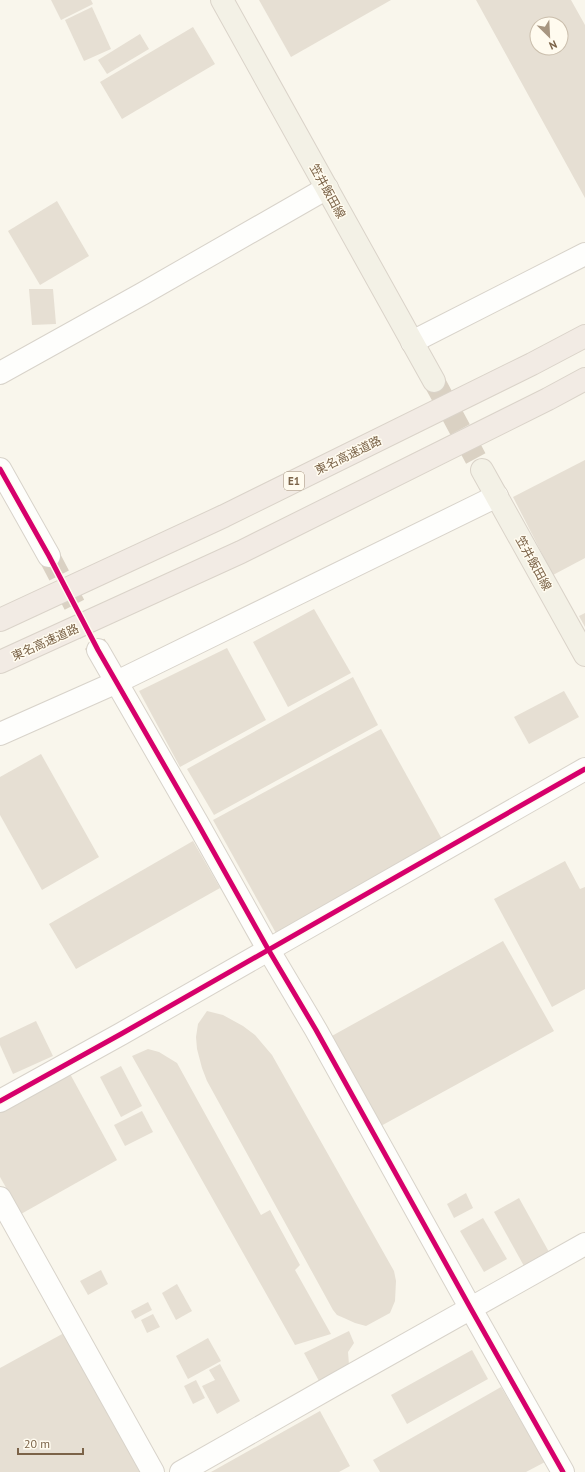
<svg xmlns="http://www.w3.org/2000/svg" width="585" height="1472" font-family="'PT Sans','Noto Sans JP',sans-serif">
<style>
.building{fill:#e6dfd3;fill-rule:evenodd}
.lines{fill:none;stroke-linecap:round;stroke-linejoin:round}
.minor-tunnel{stroke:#dad1c3;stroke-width:22;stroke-dasharray:22 11;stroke-linecap:butt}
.major-tunnel{stroke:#dad1c3;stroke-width:22;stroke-dasharray:22 11;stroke-linecap:butt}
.minor-casing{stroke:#d8d3ca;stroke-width:24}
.major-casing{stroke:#dad3c9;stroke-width:24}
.highway-casing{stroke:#dad3c9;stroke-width:24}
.minor{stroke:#fefefc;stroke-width:22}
.major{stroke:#f3f1e6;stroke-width:22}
.highway{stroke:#f2ebe4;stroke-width:22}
.cycleway-casing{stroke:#fffbef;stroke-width:8}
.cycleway{stroke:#d6006c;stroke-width:5}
.labels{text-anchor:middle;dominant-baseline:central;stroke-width:3;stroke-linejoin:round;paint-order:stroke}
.shield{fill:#fffbef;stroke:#a3917a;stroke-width:1}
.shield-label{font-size:11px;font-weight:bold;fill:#7b6348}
.street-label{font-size:12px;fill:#7b6348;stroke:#fffbef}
</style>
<rect width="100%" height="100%" fill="#f9f6ec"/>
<g class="building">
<path d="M51 0H91L93 4 61 20Z"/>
<path d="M259 0H391L291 57Z"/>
<path d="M476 0H571L585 25V198ZM537 24H561V48H537Z"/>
<path d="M92 7 111 49 84 61 65 20Z"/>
<path d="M193 27 215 64 122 119 100 82Z"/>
<path d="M140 34 149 49 107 74 98 60Z"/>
<path d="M57 201 89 256 40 285 8 231Z"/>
<path d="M29 289H53L56 324 32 325Z"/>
<path d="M585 460V558L553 575 513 497Z"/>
<path d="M314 609 351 673 288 707 253 642Z"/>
<path d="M585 613V627L579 616Z"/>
<path d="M227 648 266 720 180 767 139 691Z"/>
<path d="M353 677 378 725 214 815 187 769Z"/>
<path d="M564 691 579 717 529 744 514 717Z"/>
<path d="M381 729 443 841 277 935 213 820Z"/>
<path d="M41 754 99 857 42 890 0 815V777Z"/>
<path d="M193 841 220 888 76 969 49 924Z"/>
<path d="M565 861 580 889 585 887V989L552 1007 494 899Z"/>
<path d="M503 941 554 1031 379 1127 330 1037Z"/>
<path d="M207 1011 223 1015 243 1026 255 1035 272 1055 394 1271 396 1281 395 1301 390 1313 366 1326 355 1323 344 1318 337 1315 333 1310 207 1081 202 1068 197 1049 196 1037 198 1024Z"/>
<path d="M36 1021 53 1056 13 1074 0 1045V1038Z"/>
<path d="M148 1049 159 1052 177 1063 261 1215 270 1210 300 1265 295 1270 331 1334 295 1345 132 1056Z"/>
<path d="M121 1066 142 1106 121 1117 100 1077Z"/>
<path d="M69 1072 117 1160 21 1214 0 1177V1108Z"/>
<path d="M142 1111 153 1132 125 1146 114 1125Z"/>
<path d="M466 1193 473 1208 454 1218 447 1204Z"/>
<path d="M519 1198 549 1252 524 1266 494 1212Z"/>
<path d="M483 1218 507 1259 484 1272 460 1231Z"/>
<path d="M101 1270 108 1284 88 1295 80 1281Z"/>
<path d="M177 1284 192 1311 176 1320 162 1293Z"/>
<path d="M148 1302 152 1310 135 1319 131 1311Z"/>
<path d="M153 1314 160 1327 147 1333 141 1320Z"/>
<path d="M349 1331 354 1343 348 1352 349 1365 319 1381 304 1353Z"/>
<path d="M64 1333 142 1472H0V1368Z"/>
<path d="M208 1338 221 1361 188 1379 176 1356Z"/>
<path d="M472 1350 488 1379 407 1424 391 1395Z"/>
<path d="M220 1364 240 1401 217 1414 202 1386 215 1380 209 1370Z"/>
<path d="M196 1380 205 1398 193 1404 184 1386Z"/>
<path d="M501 1387 545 1462 526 1472H380L373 1460Z"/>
<path d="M320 1411 350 1466 339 1472H211Z"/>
</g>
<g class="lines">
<path class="minor-tunnel" d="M49 556 98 650"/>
<path class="major-tunnel" d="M434 381 482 470"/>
<g class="minor-casing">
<g id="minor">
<path d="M412 342 585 254"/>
<path d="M0 373 142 294 327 188"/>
<path d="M0 469 49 556"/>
<path d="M98 650 198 824 268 949 316 1030 471 1309 563 1472"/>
<path d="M0 734 117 682 497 496"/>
<path d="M0 1101 121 1034 585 769"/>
<path d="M0 1198 153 1472"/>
<path d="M181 1472C315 1395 451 1320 585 1244"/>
</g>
</g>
<g class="major-casing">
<g id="major">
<path d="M222 0 434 381"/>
<path d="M482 470 585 655"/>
</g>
</g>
<g class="highway-casing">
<g id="highway">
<path d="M0 620 224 516 532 364 585 336"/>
<path d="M0 662 241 552 548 399 585 379"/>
</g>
</g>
<use href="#minor" class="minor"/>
<use href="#major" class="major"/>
<use href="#highway" class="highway"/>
<g class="cycleway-casing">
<g id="cycleway">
<path d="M0 469 49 556 98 650 198 824 268 949 316 1030 471 1309 563 1472"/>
<path d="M0 1101 121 1034 585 769"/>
</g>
</g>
<use href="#cycleway" class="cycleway"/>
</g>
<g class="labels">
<rect class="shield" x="284" y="472" width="20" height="18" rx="3"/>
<g class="shield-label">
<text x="294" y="481">E1</text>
</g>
<g class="street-label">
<text transform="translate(328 191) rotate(61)">笠井飯田線</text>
<text transform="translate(348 455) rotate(-26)">東名高速道路</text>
<text transform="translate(534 563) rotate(61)">笠井飯田線</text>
<text transform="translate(45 642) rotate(-24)">東名高速道路</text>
</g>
</g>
<g transform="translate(549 36) rotate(156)"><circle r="19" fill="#fffbef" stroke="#cabeac"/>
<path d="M0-3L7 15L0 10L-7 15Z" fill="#a79681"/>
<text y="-6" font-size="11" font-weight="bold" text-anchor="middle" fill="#7b6348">N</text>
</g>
<path d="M18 1448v6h65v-6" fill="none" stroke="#7b6348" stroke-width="2"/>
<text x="24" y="1448" font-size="12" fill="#7b6348" stroke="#fffbef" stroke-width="3" paint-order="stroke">20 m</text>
</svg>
